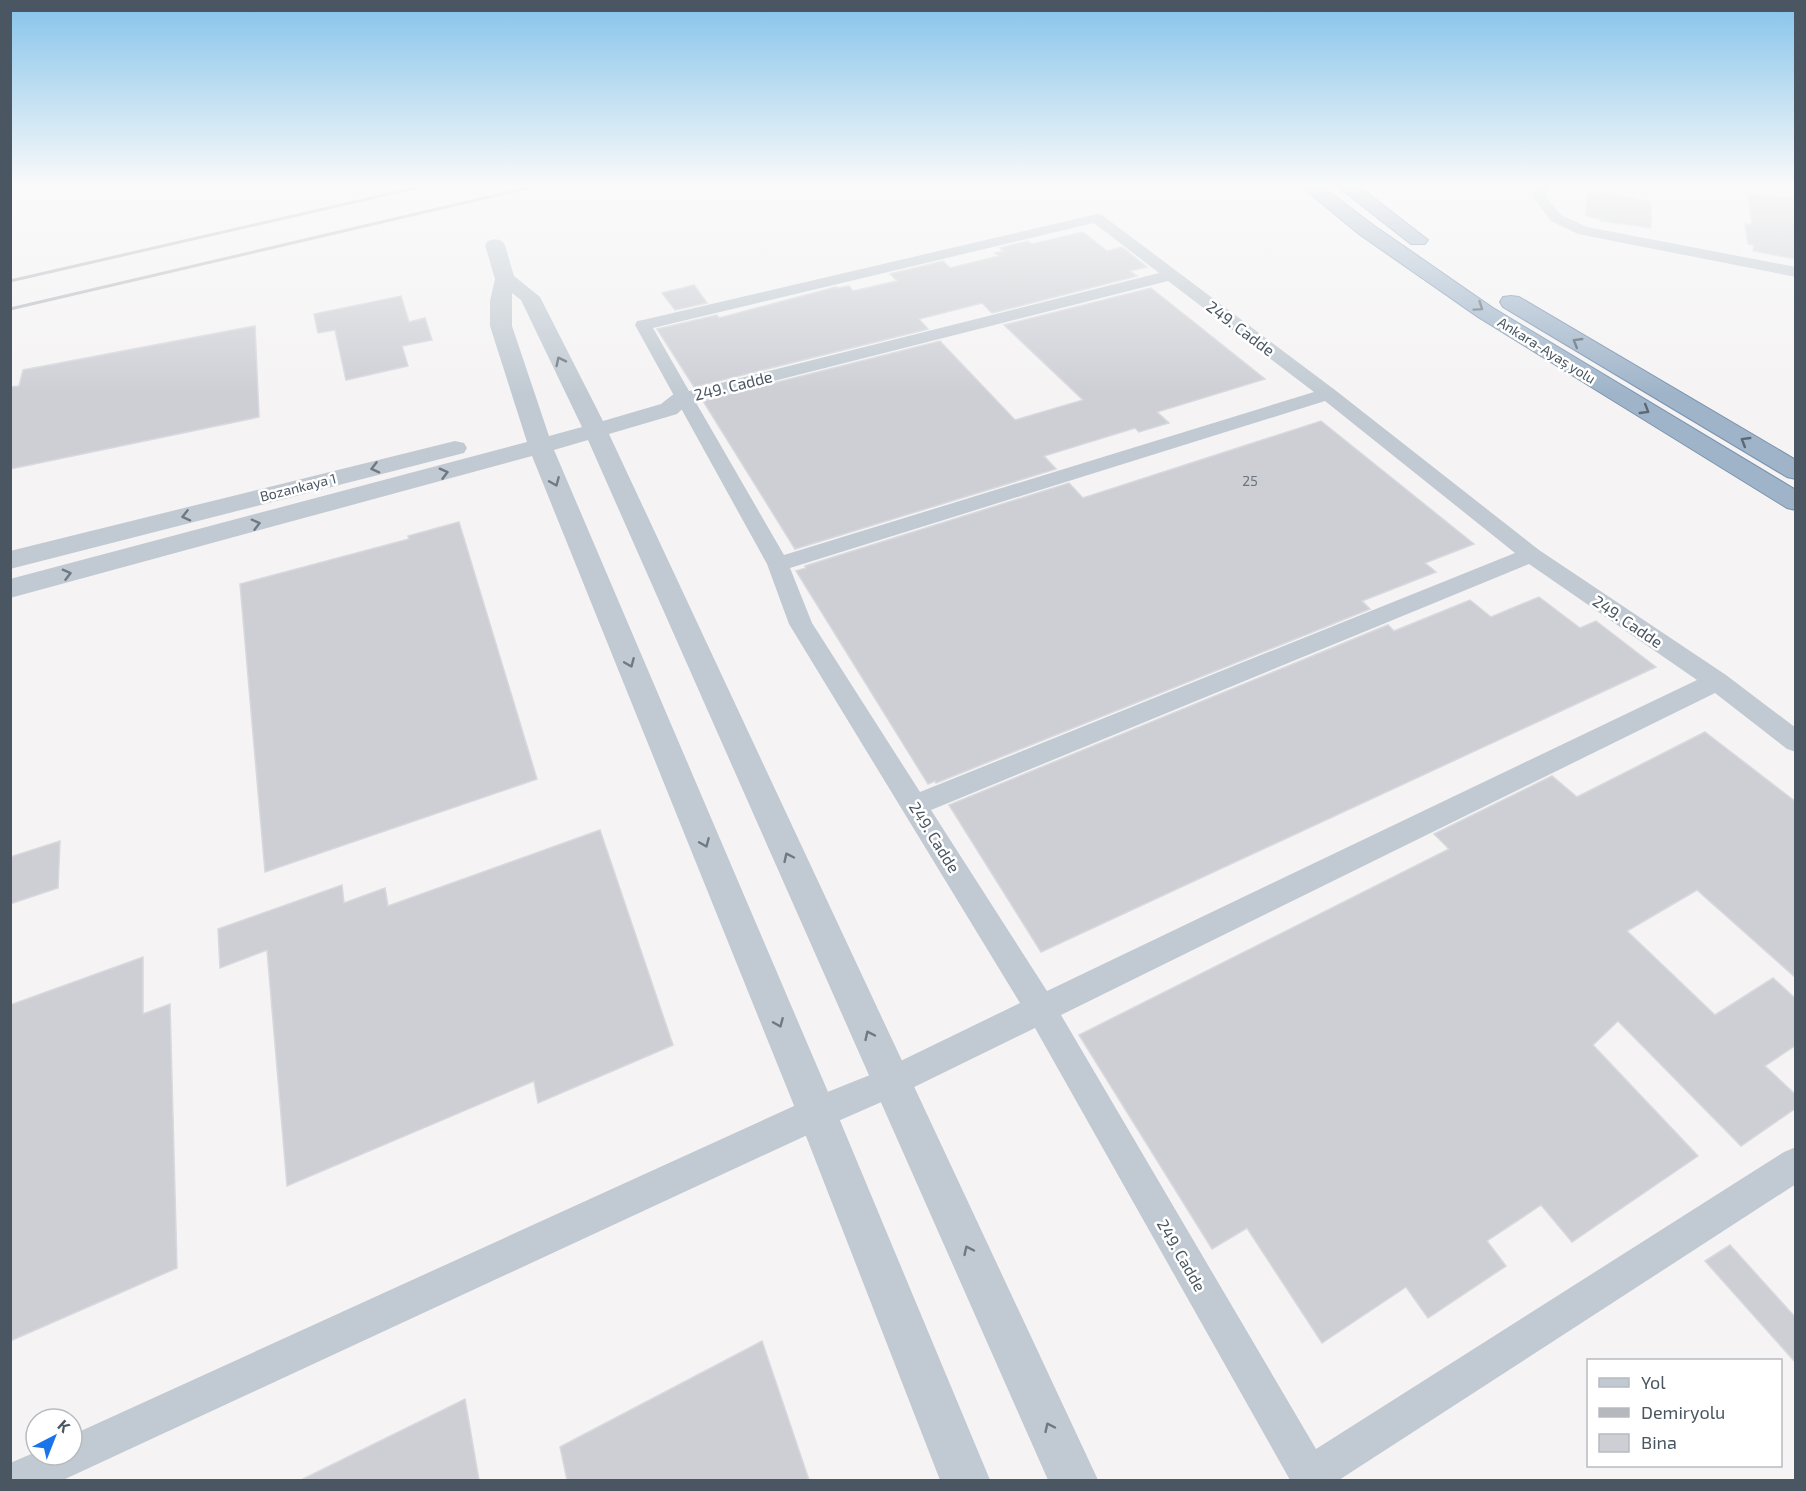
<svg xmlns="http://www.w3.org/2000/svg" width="1806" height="1491" font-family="'Exo 2',sans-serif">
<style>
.building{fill:#cdcfd5;stroke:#d7d9de;stroke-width:1.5}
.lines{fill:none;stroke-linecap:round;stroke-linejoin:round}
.trunk-casing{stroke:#7690ad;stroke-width:2}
.minor{fill:#c1cad2;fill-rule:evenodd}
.tertiary{fill:#c1cad2;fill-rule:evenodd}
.trunk{fill:#9fb4c9;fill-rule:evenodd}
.rail{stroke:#b5b8bd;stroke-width:3}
.oneway{stroke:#5b6976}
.oneway2{stroke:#6e7983}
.labels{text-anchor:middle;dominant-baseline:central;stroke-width:5;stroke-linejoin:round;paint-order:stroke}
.far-street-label{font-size:14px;fill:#4a5661;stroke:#fff}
.number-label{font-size:14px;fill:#6b747e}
.street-label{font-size:16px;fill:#4a5661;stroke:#fff}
</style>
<rect width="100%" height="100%" fill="#f5f3f3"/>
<g class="building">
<path d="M1587 192 1602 195 1603 192 1651 202V228L1600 221 1601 219 1586 216Z"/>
<path d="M1748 194 1796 199V259L1753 251 1754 245 1748 244 1745 224 1752 225Z"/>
<path d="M1083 232 1107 251 1122 247 1147 267 1130 271 1137 276 992 313 982 303 919 319 928 329 694 387 657 329 717 315 719 318 836 287 838 288 849 286 853 291 897 281 890 274 943 261 950 268 999 256 995 253 1003 251 1000 248 1028 241 1032 244Z"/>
<path d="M694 285 707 303 675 310 662 293Z"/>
<path d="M1151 288 1265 379 1157 412 1169 423 1139 432 1135 428 1044 456 1056 469 795 549 703 401 940 341 1015 420 1083 400 1004 325Z"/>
<path d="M401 296 409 322 425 318 432 340 402 346 408 366 346 380 335 330 318 333 314 314Z"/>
<path d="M255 326 259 417 10 469V387L19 386 23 370Z"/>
<path d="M1321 421 1474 544 1425 563 1436 572 1362 601 1370 609 936 783 935 781 928 784 796 571 806 568 805 566 1069 483 1083 498Z"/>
<path d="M459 522 537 779 265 872 240 584 409 539 408 536Z"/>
<path d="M1539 597 1580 628 1596 621 1656 667 1041 952 949 805 1388 625 1394 631 1470 600 1491 617Z"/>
<path d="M1705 732 1796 802V978L1697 890 1627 931 1715 1015 1773 978 1796 999V1045L1765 1066 1796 1095V1108L1741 1146 1618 1021 1593 1045 1698 1156 1572 1242 1541 1205 1487 1241 1506 1266 1428 1318 1406 1287 1322 1343 1247 1228 1212 1249 1079 1035 1449 849 1434 834 1552 776 1577 797Z"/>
<path d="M600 830 673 1045 538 1103 534 1081 287 1186 267 950 220 968 218 929 342 885 344 903 385 888 388 906Z"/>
<path d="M60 841 58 888 10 904V857Z"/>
<path d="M143 957V1014L170 1004 177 1268 10 1341V1005Z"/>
<path d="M1730 1245 1796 1318V1363L1705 1261Z"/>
<path d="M762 1341 809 1480H567L560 1447Z"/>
<path d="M465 1399 479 1480H301Z"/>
</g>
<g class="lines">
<g class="trunk-casing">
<g id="trunk">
<path d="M1300 185H1320L1373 225 1493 308 1796 490V510L1787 508 1478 317 1359 234Z"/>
<path d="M1336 185H1357L1428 240 1425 244H1411Z"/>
<path d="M1511 296 1519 297 1796 460V479L1787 477 1503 307 1500 302 1503 297Z"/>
</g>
</g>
<g class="minor">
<path d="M1536 185H1550L1546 196 1561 215 1587 227 1796 267V277L1578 234 1551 221 1532 196Z"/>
<path d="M1097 214 1102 215 1335 390 1539 550 1726 675 1796 728V752L1787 749 1715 693 1061 1015 1316 1449 1784 1152 1796 1147V1184L1339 1480H1290L1035 1028 902 1093 829 1125 63 1480H10V1463L36 1452V1455H72V1435L805 1101 880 1071 1020 1003 789 624 767 564 635 325 637 321 643 320ZM1094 223 1159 273 689 391 653 328ZM1168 281 1314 392 784 555 695 401ZM1325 401 1515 553 920 792 812 623 790 568ZM1529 564 1697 680 1047 991 931 810Z"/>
</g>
<g class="tertiary">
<path d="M495 239 502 241 505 245 514 276 540 297 603 421 661 404 675 393 683 391 691 393 694 398 677 414 609 434 1098 1480H1048L588 440 554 450 831 1099 990 1480H940L797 1113 532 456 10 598V579L527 442 490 326V301L495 279 485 245 488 241ZM512 293 521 300 582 427 549 436 512 326Z"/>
<path d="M455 441 464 443 467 448 464 453 10 569V551Z"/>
</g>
<use href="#trunk" class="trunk"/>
<g class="rail">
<path d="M10 281 428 185"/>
<path d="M10 309 540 185"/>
</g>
</g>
<defs><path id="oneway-chevron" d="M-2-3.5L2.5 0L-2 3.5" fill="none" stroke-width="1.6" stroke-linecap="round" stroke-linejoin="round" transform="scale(1.5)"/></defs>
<g class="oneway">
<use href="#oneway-chevron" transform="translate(1479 307) rotate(34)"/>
<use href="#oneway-chevron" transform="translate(1577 342) rotate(-149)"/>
<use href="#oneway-chevron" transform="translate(1645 410) rotate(31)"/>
<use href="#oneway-chevron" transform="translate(1745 441) rotate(-149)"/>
</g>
<g class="oneway2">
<use href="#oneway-chevron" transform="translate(560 361) rotate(-116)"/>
<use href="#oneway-chevron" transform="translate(375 468) rotate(166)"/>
<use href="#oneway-chevron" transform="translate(444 473) rotate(-15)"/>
<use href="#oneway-chevron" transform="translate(555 482) rotate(67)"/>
<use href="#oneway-chevron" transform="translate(186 516) rotate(166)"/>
<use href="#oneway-chevron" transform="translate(256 524) rotate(-15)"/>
<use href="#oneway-chevron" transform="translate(67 574) rotate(-15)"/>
<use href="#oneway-chevron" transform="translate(630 663) rotate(67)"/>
<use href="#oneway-chevron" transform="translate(705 843) rotate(67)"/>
<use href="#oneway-chevron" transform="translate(788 857) rotate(-115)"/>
<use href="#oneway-chevron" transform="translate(779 1023) rotate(67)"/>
<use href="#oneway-chevron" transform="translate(869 1035) rotate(-115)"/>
<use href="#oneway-chevron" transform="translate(968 1250) rotate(-115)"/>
<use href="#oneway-chevron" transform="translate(1049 1427) rotate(-115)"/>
</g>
<linearGradient id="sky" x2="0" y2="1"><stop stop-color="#85c3ea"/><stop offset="0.47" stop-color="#fafafa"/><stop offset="1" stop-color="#fafafa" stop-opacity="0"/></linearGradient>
<rect width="1806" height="394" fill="url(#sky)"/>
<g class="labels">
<g class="far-street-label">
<text transform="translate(1547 350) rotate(32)">Ankara-Ayaş yolu</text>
<text transform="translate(298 487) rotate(-14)">Bozankaya 1</text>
</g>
<g class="number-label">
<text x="1250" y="480">25</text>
</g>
<g class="street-label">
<text transform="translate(1241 328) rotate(37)">249. Cadde</text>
<text transform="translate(733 385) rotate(-14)">249. Cadde</text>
<text transform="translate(1628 621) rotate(34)">249. Cadde</text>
<text transform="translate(935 837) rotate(58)">249. Cadde</text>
<text transform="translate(1182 1255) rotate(60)">249. Cadde</text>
</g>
</g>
<rect width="1806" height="1491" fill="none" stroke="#4a5661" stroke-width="24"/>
<rect x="1587" y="1359" width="195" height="108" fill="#ffffff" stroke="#b7bbc0" stroke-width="1.5"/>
<rect x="1599" y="1378" width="30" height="9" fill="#c1cad2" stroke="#b7bbc0" stroke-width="1.5"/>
<text x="1641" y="1389" font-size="18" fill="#4a5661">Yol</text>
<rect x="1599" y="1408" width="30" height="9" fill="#b5b8bd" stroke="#b7bbc0" stroke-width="1.5"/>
<text x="1641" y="1419" font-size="18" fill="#4a5661">Demiryolu</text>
<rect x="1599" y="1434" width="30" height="18" fill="#cdcfd5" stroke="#b7bbc0" stroke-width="1.5"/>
<text x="1641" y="1449" font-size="18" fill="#4a5661">Bina</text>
<g transform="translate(54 1437) rotate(42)"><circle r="28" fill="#ffffff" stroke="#b7bbc0" stroke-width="1.5"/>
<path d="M0-4.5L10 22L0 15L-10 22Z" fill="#1a73e8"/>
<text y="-9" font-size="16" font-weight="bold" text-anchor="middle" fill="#4a5661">K</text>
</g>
</svg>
